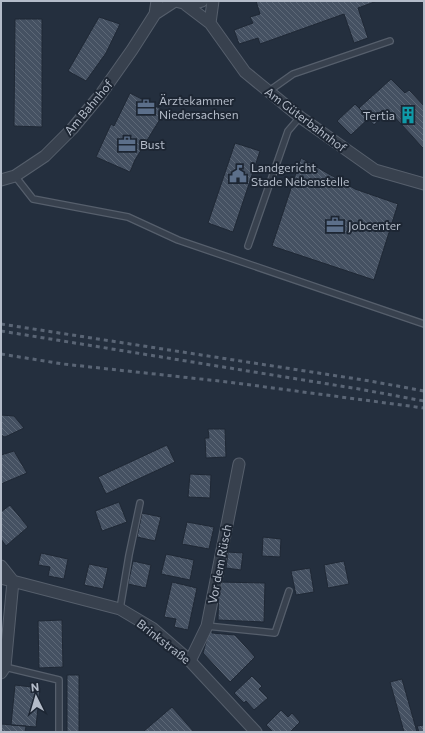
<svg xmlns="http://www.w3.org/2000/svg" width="425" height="733" font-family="Commissioner,sans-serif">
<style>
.building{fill:url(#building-back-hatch);stroke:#1f2835}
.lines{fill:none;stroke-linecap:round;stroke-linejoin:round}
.lane-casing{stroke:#565f6c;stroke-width:8}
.street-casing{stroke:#565f6c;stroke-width:13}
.lane{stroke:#38414e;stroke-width:5.5}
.street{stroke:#38414e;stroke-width:11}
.rail{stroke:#5a6575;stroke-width:3;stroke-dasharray:4 4;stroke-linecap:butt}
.labels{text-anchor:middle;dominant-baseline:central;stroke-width:4;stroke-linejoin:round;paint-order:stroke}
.poi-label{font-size:12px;fill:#b4bcc9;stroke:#1d2633;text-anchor:start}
.street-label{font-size:12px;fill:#b4bcc9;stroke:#1d2633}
</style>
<defs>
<pattern id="building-back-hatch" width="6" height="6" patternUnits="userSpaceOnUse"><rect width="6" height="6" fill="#455162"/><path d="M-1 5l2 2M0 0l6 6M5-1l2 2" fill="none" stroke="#5d6877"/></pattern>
</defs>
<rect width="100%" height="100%" fill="#242f3e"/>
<path class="building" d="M256,1h121l-19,7 10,30 -14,5 -10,-29 -84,30 -2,-6 -19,6 -5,-14 19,-7 -3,-6 10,-3z
M99,17l21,7 -14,29 -20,28 -18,-10z
M15,19h27v108l-28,-1z
M391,79l14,14 4,-3 15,16v43l-35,-38 -15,14 -15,-17z
M130,93l35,18 -30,49 -5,12 -34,-15 15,-33 3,2z
M355,104l14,14 -18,17 -14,-14z
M235,143l25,8 -27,81 -25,-9z
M301,158l54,31 43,15 -24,76 -102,-34z
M1,415l13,1 10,12 -19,9 -4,-2z
M208,429h17l1,28 -20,1 -1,-20h4z
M167,445l8,17 -69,32 -8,-17z
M14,451l13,22 -26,11v-29z
M190,474l21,1 -1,23 -22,-1z
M119,502l8,20 -25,9 -7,-20z
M10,505l18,22 -22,19 -5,-7v-27z
M142,513l19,4 -6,24 -18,-4z
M187,522l27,5 -5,22 -27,-5z
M263,537l18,2 -1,18 -18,-1z
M228,552l15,1 -2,17 -15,-2z
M41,553l27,6 -4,20 -16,-3 2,-9 -12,-2z
M166,554l28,6 -4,20 -29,-6z
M133,561l18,4 -5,23 -18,-4z
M344,561l5,23 -21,4 -4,-23z
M89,564l19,4 -5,21 -19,-4z
M310,568l4,24 -18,3 -5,-24z
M172,582l25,6 -9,42 -14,-3 2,-8 -12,-2z
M219,582l46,1 -1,39 -46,-2z
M62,620l1,47 -24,1 -1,-47z
M209,631h3v2l23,2 20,22 -25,25 -27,-29z
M67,675h12v57h-12z
M252,676l10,10 -3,3 9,9 -14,12 -8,-9 -2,2 -10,-10z
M402,679l15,53h-13l-14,-50z
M15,685l25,3 -4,39 -25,-2z
M172,707l22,25h-49l-1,-1z
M281,710l7,7 4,-4 8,9 -10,10h-17l-7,-7z
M1,724l25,2 -1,6h-24z
M424,725v7h-5l-2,-6z"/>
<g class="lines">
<g class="lane-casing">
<path id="lane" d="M269,91l24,-17 97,-33
M15,176l18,23 95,18 50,23 246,84
M248,246l40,-115 12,-14
M120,609l9,-54 11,-52
M207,626l68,7 14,-42
M5,667l54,13v52"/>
</g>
<g class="street-casing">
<path id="street" d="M176,1c9,3 17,4 26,0
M185,4l25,19 35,49 55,45 75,53 49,14
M155,14l20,-13
M210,23l3,-22
M1,180l14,-4 30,-20 27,-27 29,-35 31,-44 23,-36 2,-13
M1,566l12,15
M1,578l119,31 32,19 38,33 66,71
M190,661l17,-35 32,-162
M1,673l4,-6 8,-86"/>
</g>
<use href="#lane" class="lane"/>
<use href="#street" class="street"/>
<path class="rail" d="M1,324l369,57 54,10
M1,331l358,58 65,12
M1,354l62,10 165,18 196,26"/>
</g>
<defs>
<g id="office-bare" transform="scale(1.38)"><path d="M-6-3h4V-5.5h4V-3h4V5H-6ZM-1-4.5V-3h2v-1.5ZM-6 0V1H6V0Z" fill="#5c6f8a" stroke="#1d2633" stroke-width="2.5" paint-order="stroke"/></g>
<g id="building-bare" transform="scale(1.38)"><path d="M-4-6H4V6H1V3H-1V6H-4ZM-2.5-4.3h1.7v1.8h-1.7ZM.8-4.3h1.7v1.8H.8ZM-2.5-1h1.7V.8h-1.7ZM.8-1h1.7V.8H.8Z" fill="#0f9aa8" stroke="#1d2633" stroke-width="2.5" paint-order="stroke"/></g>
<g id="civic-bare" transform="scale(1.38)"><path d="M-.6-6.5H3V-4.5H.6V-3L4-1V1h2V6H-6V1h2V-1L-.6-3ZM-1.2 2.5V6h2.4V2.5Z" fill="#5c6f8a" stroke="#1d2633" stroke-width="2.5" paint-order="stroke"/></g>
</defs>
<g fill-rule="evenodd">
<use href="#office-bare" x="146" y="107"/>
<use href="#building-bare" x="408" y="115"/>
<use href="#office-bare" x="127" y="144"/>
<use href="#civic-bare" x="238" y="174"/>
<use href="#office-bare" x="335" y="225"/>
</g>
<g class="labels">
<g class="poi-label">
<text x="159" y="100">Ärztekammer<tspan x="159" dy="14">Niedersachsen</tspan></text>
<text x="395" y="115" text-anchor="end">Tertia</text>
<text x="140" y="144">Bust</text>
<text x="251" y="167">Landgericht<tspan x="251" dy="14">Stade Nebenstelle</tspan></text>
<text x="348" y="225">Jobcenter</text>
</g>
<g class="street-label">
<text transform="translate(88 107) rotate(-50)">Am Bahnhof</text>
<text transform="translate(306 119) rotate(37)">Am Güterbahnhof</text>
<text transform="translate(219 564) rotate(-79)">Vor dem Rüsch</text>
<text transform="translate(164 641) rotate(38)">Brinkstraße</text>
</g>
</g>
<rect width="425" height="733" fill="none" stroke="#b4bcc9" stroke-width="4"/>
<g transform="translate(36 697) rotate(355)" stroke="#1d2633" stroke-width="3" paint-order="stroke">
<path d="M0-3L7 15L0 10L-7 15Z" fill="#b4bcc9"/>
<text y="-6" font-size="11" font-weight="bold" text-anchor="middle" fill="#b4bcc9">N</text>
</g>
</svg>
